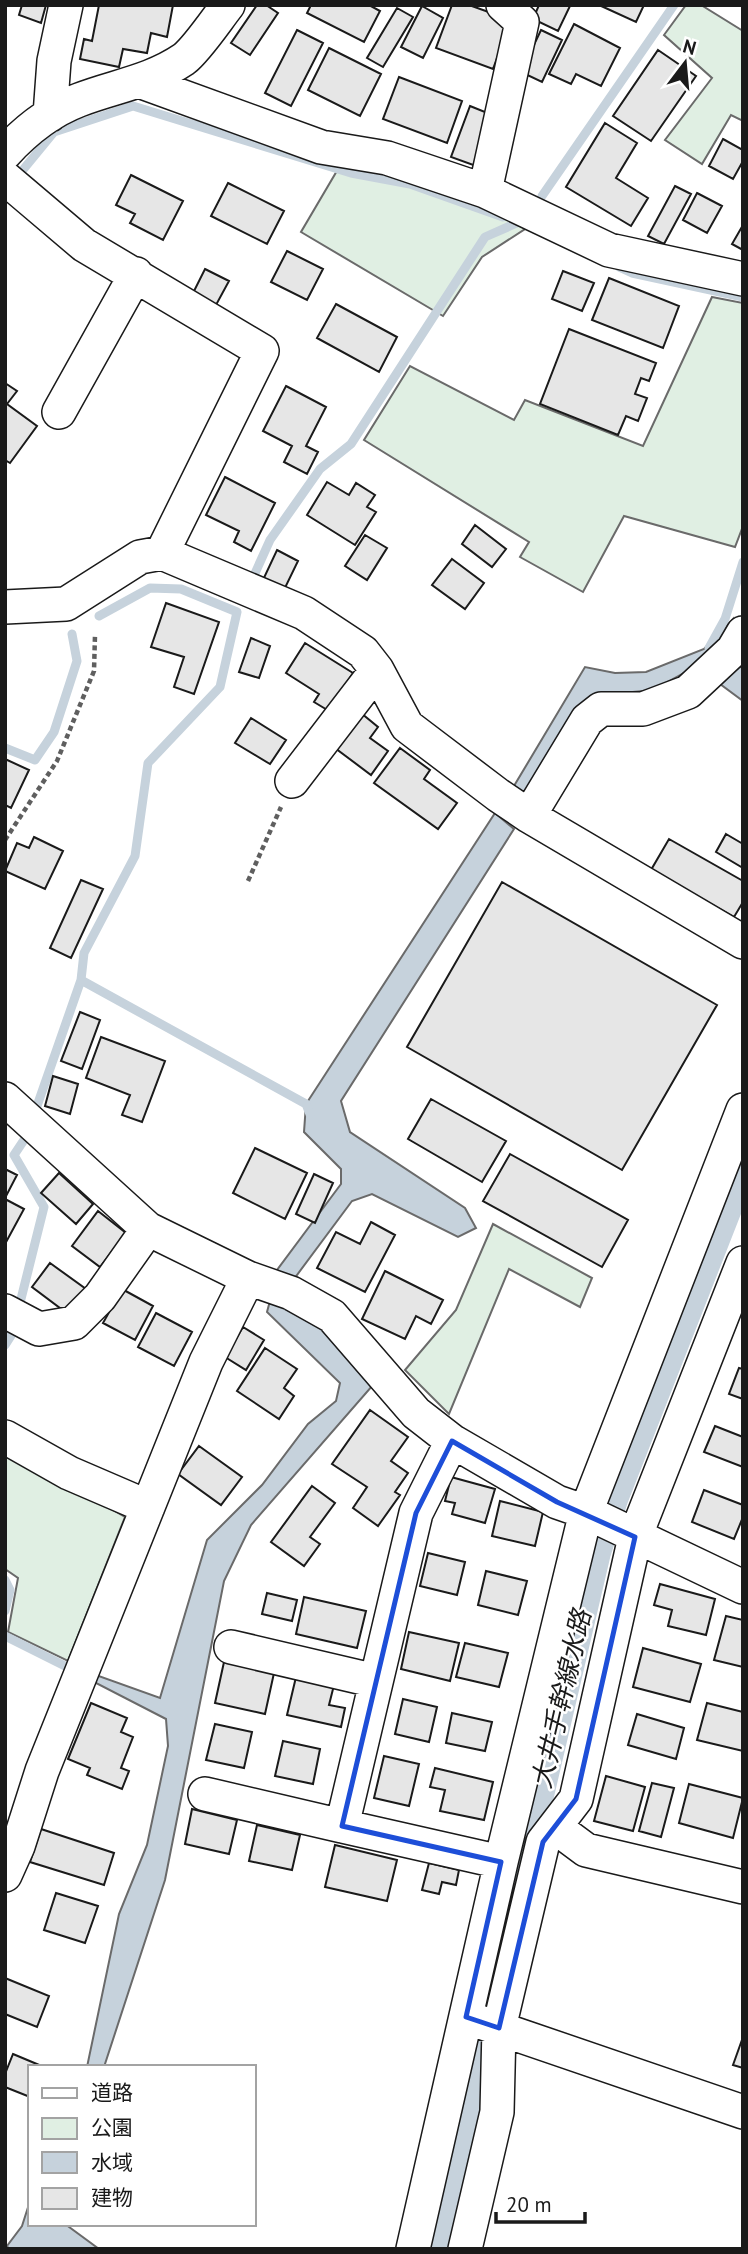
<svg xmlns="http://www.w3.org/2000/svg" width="748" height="2254" font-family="'PT Sans','Noto Sans JP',sans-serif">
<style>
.green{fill:#e0efe3;stroke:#6a6a6a;stroke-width:2}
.water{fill:#c6d2dc;stroke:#6a6a6a;stroke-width:2}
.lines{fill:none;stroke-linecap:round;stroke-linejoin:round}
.stream{stroke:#c6d2dc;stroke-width:9}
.canal{stroke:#c6d2dc;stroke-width:32}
.building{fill:#e6e6e6;stroke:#1a1a1a;stroke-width:2}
.minor-casing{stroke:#1a1a1a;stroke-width:36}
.path{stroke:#5f5f5f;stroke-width:4.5;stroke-dasharray:5 3.5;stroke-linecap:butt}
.minor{stroke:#fff;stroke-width:33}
.marked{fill:none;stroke:#1d4ed8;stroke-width:5;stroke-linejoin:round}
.labels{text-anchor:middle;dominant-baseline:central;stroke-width:5;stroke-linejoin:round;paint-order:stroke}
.water-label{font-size:26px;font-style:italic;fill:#1a1a1a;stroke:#fff}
</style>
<rect width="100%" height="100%" fill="#fff"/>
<path class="green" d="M686,5h15l42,26v90l-12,-6 -29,49 -37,-24 47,-62 -48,-43z
M341,164l160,43 24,22 -43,28 -39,59 -142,-84z
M712,297l31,6v223l-8,21 -111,-31 -41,76 -63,-35 9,-15 -165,-102 46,-74 104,54 11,-20 118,46z
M493,1224l99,54 -12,29 -71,-38 -60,145 -44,-44 51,-60z
M5,1448l120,69 -57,144 -60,-29 10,-54 -13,-9z"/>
<path class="water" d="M733,619l-1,12 -33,34 -46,25 -61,6 -65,105 -16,-10 74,-124 30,6 31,-1 58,-23z
M738,666l5,2v33l-27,-20z
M495,813l19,16 -173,272 9,31 115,76 11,20 -18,9 -86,-43 -20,7 -58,78 -20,-5 67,-90v-15l-37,-37 2,-28z
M271,1297l57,35 45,53 -122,140 -27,56 -59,299 -61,187h-17l32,-153 28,-69 21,-99 -2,-27 -72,-37 2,-7 64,23 47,-158 55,-55 46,-61 28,-23 4,-18 -73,-71z
M30,2201v23h35l34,25h-90l-2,-3 15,-20z"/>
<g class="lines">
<path class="stream" d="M22,171l32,-39 79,-26 218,67 59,11 93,33
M542,196l132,-191
M619,267l13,6 111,24
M252,580l18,-40 50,-71 31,-25 134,-207 34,-15
M709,648l16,-29 18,-57
M5,748l30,12 19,-28 23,-71 -5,-27
M81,980l225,124 4,10
M37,1106l44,-126 3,-27 51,-97 13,-93 72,-76 17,-75 -56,-23 -31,-1 -51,28
M20,1303l24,-96 -30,-52 10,-15
M5,1345l7,-11
M5,1580l5,10 -5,21
M5,1636l60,30"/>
<path class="canal" d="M519,1876l76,-324 17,-53 131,-334
M431,2249l59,-251"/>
</g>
<path class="building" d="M22,5h24l-5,18 -22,-8z
M99,5h74l-6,32 -16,-4 -4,20 -24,-4 -4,18 -39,-8 4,-20 8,2z
M257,5h9l12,8 -28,42 -19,-12z
M311,5h58l11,6 -16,31 -57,-29z
M452,5h17l42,15 -18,49 -57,-21z
M539,5l31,1 -12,25 -25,-12z
M599,5h45l-8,17z
M422,6l21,12 -20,40 -22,-11z
M397,8l16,9 -30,50 -16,-9z
M574,24l46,24 -19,38 -25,-12 -5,10 -22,-10z
M297,30l26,13 -32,63 -26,-13z
M541,30l21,10 -20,42 -21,-10z
M329,48l52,26 -21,42 -52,-26z
M658,50l38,26 -45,65 -38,-25z
M399,77l63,24 -15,42 -64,-24z
M470,106l25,10 -19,50 -25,-9z
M605,123l32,20 -21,35 32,20 -17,28 -65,-39z
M723,139l20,11v11l-10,18 -24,-13z
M131,175l52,26 -20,39 -33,-17 5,-9 -19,-9z
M228,183l56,28 -17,33 -56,-28z
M675,186l16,8 -27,50 -16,-8z
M697,193l25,13 -15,27 -24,-13z
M743,225v25l-11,-6z
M287,251l36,18 -16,31 -36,-18z
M205,269l24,12 -13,24 -23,-12z
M563,271l31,12 -12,28 -30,-12z
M609,278l70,28 -16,42 -71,-28z
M336,304l61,33 -18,35 -62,-34z
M569,329l87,34 -7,18 -8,-3 -6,16 12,4 -9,23 -12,-5 -8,19 -78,-31z
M5,383l12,8 -10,13 30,22 -27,37 -5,-3z
M286,386l40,21 -20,39 12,6 -11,22 -23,-12 8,-16 -29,-15z
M225,477l50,26 -24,48 -17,-9 5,-11 -33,-16z
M327,482l22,13 7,-12 19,12 -8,12 9,5 -21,33 -48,-30z
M475,525l31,24 -14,18 -30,-23z
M365,535l22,13 -20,32 -22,-14z
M277,550l21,11 -15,31 -21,-10z
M452,559l32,24 -19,26 -33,-24z
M166,603l53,19 -25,72 -20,-7 10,-30 -33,-10z
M251,638l19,8 -11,32 -20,-6z
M305,643l48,30 -24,38 -15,-9 5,-8 -33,-21z
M361,713l17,14 -8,11 18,13 -17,24 -36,-27z
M251,718l35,22 -16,24 -35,-21z
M400,748l30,22 -6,9 33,24 -19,26 -64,-46z
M5,759l24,11 -18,38 -6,-3z
M726,834l17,10v24l-27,-16z
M34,837l29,14 -18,38 -40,-18 12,-28 12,5z
M669,839l74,42v21l-9,15 -83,-47z
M81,880l22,9 -32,69 -21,-10z
M502,882l215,123 -95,165 -215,-123z
M80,1012l20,8 -18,49 -21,-8z
M101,1037l64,24 -23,61 -20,-7 8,-20 -44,-17z
M53,1076l25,8 -8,30 -25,-8z
M431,1099l75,42 -24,41 -74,-43z
M255,1148l52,25 -22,46 -52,-26z
M510,1154l118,66 -26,47 -119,-66z
M5,1169l12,6 -12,23z
M59,1173l34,31 -17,20 -35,-31z
M314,1174l19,9 -18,40 -19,-9z
M5,1199l19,10 -19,35z
M98,1211l28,22 -26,34 -28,-21z
M371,1222l24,13 -30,57 -48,-24 19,-36 24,12z
M50,1263l36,26 -18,25 -36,-27z
M385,1271l58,29 -12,24 -15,-8 -11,23 -43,-20z
M122,1289l31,17 -18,34 -32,-17z
M156,1313l36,19 -18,34 -36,-19z
M243,1327l21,13 -18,30 -21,-13z
M265,1348l32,21 -13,19 10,8 -15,23 -42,-28z
M739,1368l4,1v30l-14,-5z
M370,1410l38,27 -17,24 17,12 -13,19 5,3 -22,31 -25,-18 14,-21 -35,-23z
M715,1426l28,11v30l-39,-15z
M199,1446l43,31 -21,28 -43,-31z
M451,1477l44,12 -10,34 -33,-9 3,-11 -10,-2z
M312,1486l23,17 -25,34 10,7 -16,22 -33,-24z
M704,1490l39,15v12l-9,22 -42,-17z
M500,1501l43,11 -8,34 -43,-10z
M428,1553l37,9 -8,33 -37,-9z
M486,1571l41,10 -9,34 -40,-10z
M660,1584l55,15 -9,36 -38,-9 4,-16 -18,-5z
M267,1593l30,7 -5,21 -30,-7z
M304,1597l62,14 -9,37 -61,-14z
M726,1616l17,4v47l-29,-7z
M409,1632l50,11 -9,38 -49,-12z
M465,1643l43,10 -9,34 -43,-10z
M643,1648l58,16 -11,38 -57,-15z
M224,1662l50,11 -9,41 -50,-11z
M296,1677l38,8 -5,20 16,3 -4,19 -54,-12z
M403,1699l34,8 -8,35 -34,-8z
M91,1703l36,15 -6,14 12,5 -12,31 8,3 -7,18 -35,-14 3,-7 -22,-9z
M707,1703l36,9v39l-46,-11z
M452,1713l40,9 -7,29 -39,-8z
M637,1714l47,14 -8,31 -48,-14z
M215,1724l37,8 -8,36 -38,-8z
M283,1741l37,8 -7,35 -38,-8z
M384,1756l35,8 -10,42 -35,-8z
M435,1768l58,14 -9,38 -44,-9 5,-21 -15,-3z
M606,1776l39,11 -12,44 -39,-10z
M652,1783l22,5 -13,49 -22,-6z
M689,1784l54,14 -10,40 -54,-15z
M192,1809l45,11 -8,34 -44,-10z
M257,1825l43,10 -8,35 -43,-9z
M41,1829l73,24 -10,32 -74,-23z
M335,1845l62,15 -10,41 -62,-14z
M429,1863l30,7 -3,15 -14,-3 -3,12 -17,-4z
M56,1893l42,13 -13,37 -41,-13z
M5,1978l44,18 -12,31 -32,-13z
M743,2037v31l-10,-3z
M13,2054l31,13h-14v30l-25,-10v-13z"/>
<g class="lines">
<g class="minor-casing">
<path id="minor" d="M142,82l179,65 66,11 98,33 124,59 134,29
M50,115l4,-54 12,-56
M5,153c21,-23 45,-42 74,-53 36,-14 71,-18 105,-41 13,-10 33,-40 44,-54
M5,178l79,67 178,106 -100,202
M485,191l37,-169 -19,-17
M59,412l77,-138
M5,607l61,-3 74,-47 22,-4 142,60 59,39 14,18 30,56 91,69 31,21 214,126
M292,781l85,-111
M529,816l58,-96 14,-11h42l45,-17 45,-42 10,-17
M5,1099l143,130 100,49 43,15 41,23 84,97 36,28 105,61 29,10 157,75
M5,1311l34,18 35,-6 26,-26 48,-68
M5,1437l64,36 79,34
M452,1441l-36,72 -74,313 159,36
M231,1647l145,34
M205,1794l137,32
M555,1827l31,23 157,37
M5,1875l13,-29 24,-75 164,-409 42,-84
M480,2022l263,90
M413,2249l88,-387 85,-350 157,-402
M465,2249l32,-137 2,-84 44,-186 33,-43 59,-262 108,-274"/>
</g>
<path class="path" d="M5,840l52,-79 37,-90 1,-36
M248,881l33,-74"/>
<use href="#minor" class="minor"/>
</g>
<path class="marked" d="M452,1441l105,61 78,35 -59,262 -33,43 -44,186 -33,-11 35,-155 -159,-36 74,-313z"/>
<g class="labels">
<g class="water-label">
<text transform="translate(561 1699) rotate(-77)">大井手幹線水路</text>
</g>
</g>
<rect width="748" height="2254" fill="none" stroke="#1a1a1a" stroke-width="14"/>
<rect x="28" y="2065" width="228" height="161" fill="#ffffff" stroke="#a3a3a3" stroke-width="2"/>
<rect x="42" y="2088" width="35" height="10" fill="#ffffff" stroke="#a3a3a3" stroke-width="2"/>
<text x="91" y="2100" font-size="21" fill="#1a1a1a">道路</text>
<rect x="42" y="2118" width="35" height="21" fill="#e0efe3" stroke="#a3a3a3" stroke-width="2"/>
<text x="91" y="2135" font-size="21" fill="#1a1a1a">公園</text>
<rect x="42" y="2152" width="35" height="21" fill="#c6d2dc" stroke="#a3a3a3" stroke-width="2"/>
<text x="91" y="2170" font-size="21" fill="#1a1a1a">水域</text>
<rect x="42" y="2188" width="35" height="21" fill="#e6e6e6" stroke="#a3a3a3" stroke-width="2"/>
<text x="91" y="2205" font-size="21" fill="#1a1a1a">建物</text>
<g transform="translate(685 63) rotate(16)" stroke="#ffffff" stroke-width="5" paint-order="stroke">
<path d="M0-5L12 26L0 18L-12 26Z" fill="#1a1a1a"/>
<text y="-10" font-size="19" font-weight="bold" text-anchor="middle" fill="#1a1a1a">N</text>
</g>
<path d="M496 2212v10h89v-10" fill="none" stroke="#1a1a1a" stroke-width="3.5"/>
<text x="506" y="2212" font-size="21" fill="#1a1a1a" stroke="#ffffff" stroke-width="5" paint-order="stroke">20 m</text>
</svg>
